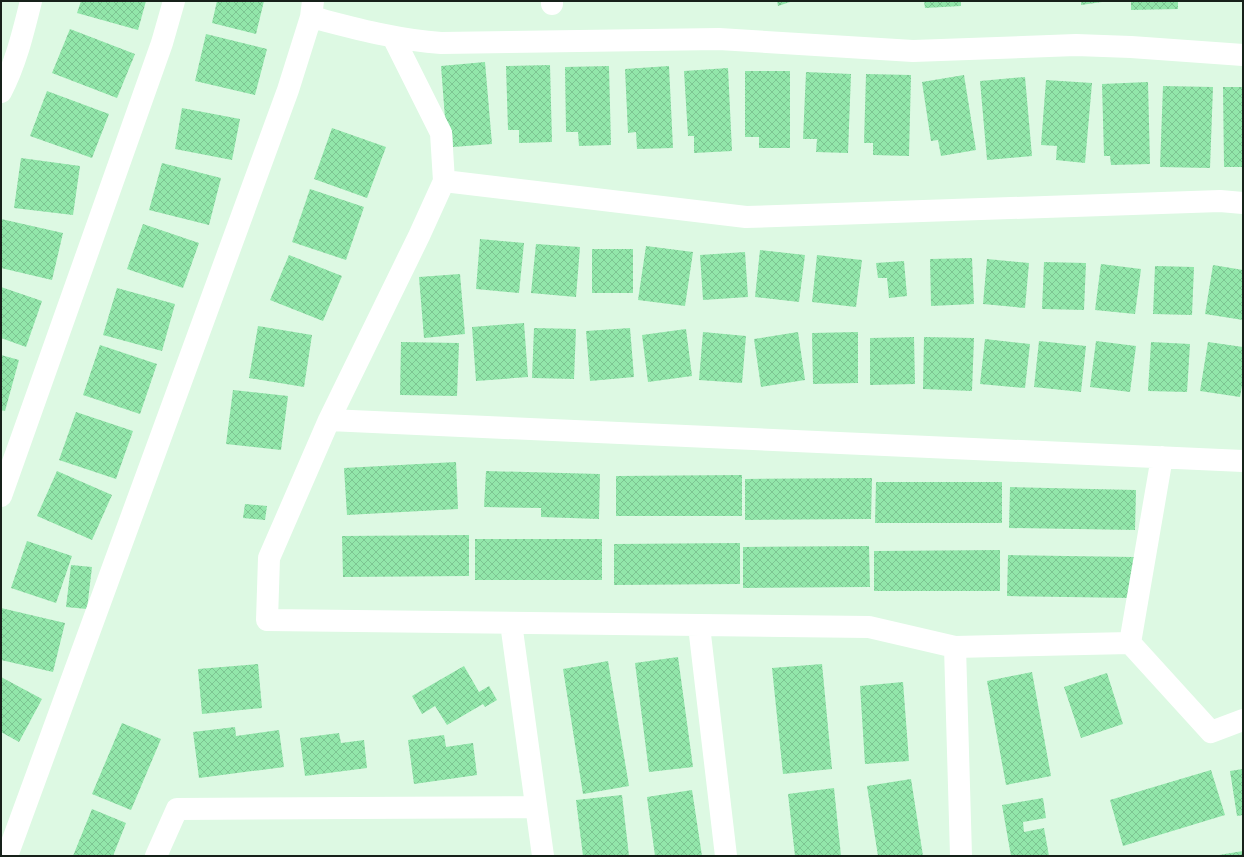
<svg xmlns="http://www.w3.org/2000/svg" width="1244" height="857" font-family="'Alegreya Sans',sans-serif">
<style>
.building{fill:url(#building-cross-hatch)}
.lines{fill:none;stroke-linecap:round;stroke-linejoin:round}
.minor{stroke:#fff;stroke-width:22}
</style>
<defs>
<pattern id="building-cross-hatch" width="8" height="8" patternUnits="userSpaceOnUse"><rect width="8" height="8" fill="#92e6aa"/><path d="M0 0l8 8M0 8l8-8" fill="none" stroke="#7dc592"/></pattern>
</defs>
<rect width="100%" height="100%" fill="#ddf9e3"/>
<path class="building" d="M81,1h65l-8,29 -61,-17z
M217,1h47l-8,33 -44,-11z
M777,1h16l-15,5z
M924,1h37v5l-36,2z
M1081,1h21v1l-21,3z
M1131,1h47v8l-47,1z
M70,29l65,25 -18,44 -65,-25z
M206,34l61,15 -12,46 -60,-14z
M485,62l7,82 -39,3 -1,-17 -6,1 -5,-65z
M550,65l2,77 -33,1v-13h-11l-2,-64z
M609,66l2,79 -32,1 -1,-14h-12l-1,-65z
M669,66l4,82 -36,1 -1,-17 -8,1 -3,-64z
M728,68l4,83 -38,2v-17h-6l-4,-65z
M745,71h45v77h-31v-11h-14z
M806,72l45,2 -3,79 -32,-1 1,-13h-14z
M866,74l45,1 -2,81 -36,-1v-12h-9z
M964,75l12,75 -35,6 -3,-16 -7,1 -9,-59z
M1025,77l7,79 -45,4 -7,-79z
M1046,80l46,3 -7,80 -29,-3 1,-14 -16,-1z
M1148,82l2,82 -39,1 -1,-9h-6l-2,-72z
M1163,86l50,1 -3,81 -50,-1z
M1223,87h20v80h-19z
M47,91l62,23 -17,44 -62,-22z
M182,108l58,11 -8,41 -57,-11z
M332,128l54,19 -19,51 -53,-19z
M21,158l59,8 -7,49 -59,-7z
M162,163l59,15 -12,47 -60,-15z
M310,189l54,18 -18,53 -54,-18z
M1,219l62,14 -11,47 -51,-12z
M143,224l56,19 -16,45 -56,-19z
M480,239l44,4 -5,50 -43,-4z
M536,244l44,3 -4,50 -45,-4z
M646,246l47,6 -8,54 -47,-6z
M592,249h41v44h-41z
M760,250l45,5 -6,47 -44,-5z
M745,252l3,45 -45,3 -3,-45z
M289,255l53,21 -19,45 -53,-21z
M817,255l45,5 -6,47 -44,-5z
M972,258l2,46 -43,2 -1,-47z
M987,259l42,4 -4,45 -42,-4z
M904,261l3,35 -18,2 -2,-20h-9l-2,-15z
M1044,262l42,1 -2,47 -42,-1z
M1101,264l40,5 -6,45 -40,-4z
M1213,265l30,5v50l-38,-6z
M1155,266l39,1 -2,48 -39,-1z
M460,274l5,60 -41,4 -5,-61z
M1,287l41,14 -16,46 -25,-9z
M117,288l58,16 -13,47 -59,-16z
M524,323l4,54 -52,4 -4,-54z
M258,326l54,9 -8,52 -55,-9z
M534,328l42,1 -2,50 -42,-1z
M630,328l4,49 -44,4 -4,-50z
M686,329l6,47 -44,6 -6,-47z
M703,332l43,4 -4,47 -43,-3z
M798,332l7,48 -44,7 -7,-48z
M858,332v51l-45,1 -1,-51z
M914,337l1,47 -45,1v-47z
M924,337l50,1 -2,53 -49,-2z
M985,339l45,5 -5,44 -45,-4z
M1039,341l47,5 -5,46 -47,-5z
M1096,341l40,5 -6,46 -40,-5z
M401,342l58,1 -2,53 -57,-1z
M1151,342l39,2 -3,48 -39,-1z
M1208,342l35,5v33l-3,17 -40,-6z
M100,345l57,19 -17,50 -57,-19z
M1,355l18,5 -14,51 -4,-1z
M233,390l55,6 -7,54 -55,-6z
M76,412l57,19 -17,48 -57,-19z
M456,462l2,47 -111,6 -3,-47z
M57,471l55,24 -20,45 -55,-24z
M486,471l114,3 -1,45 -58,-2v-9l-57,-1z
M742,475v41h-126v-40z
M872,478l-1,41 -126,1v-41z
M876,482h126v41h-127z
M1010,487l126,3 -1,40 -126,-2z
M245,504l22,2 -2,14 -22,-2z
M469,535v41l-126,1 -1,-41z
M475,539h127v41h-127z
M27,541l45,15 -16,47 -45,-15z
M740,543v41l-126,1v-41z
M869,546l1,41 -127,1v-41z
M1000,550v41h-126v-40z
M1008,555l126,2 -1,41 -126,-2z
M71,565l21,2 -5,42 -21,-2z
M1,608l64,15 -12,49 -52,-12z
M678,657l15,110 -44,5 -14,-109z
M608,661l21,125 -46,8 -20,-125z
M258,664l4,44 -60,6 -4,-45z
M822,664l10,105 -49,5 -11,-106z
M464,666l15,26 10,-6 8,14 -12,7 -2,-3 -36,21 -12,-19 -13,8 -10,-18z
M1032,672l19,104 -45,9 -19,-104z
M1107,673l16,51 -42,14 -17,-51z
M1,677l41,22 -23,43 -18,-10z
M903,682l6,79 -44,3 -5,-78z
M122,723l39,16 -30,71 -39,-16z
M235,727l1,9 43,-6 5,37 -85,11 -6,-46z
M339,733l2,10 23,-3 3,28 -62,8 -5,-38z
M444,735l2,12 27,-4 4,32 -63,9 -6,-44z
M1243,769v46l-6,1 -7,-45z
M1211,770l14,45 -102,31 -13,-46z
M911,779l12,77h-45l-11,-70z
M834,788l7,68h-46l-7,-62z
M692,790l10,66h-47l-8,-59z
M622,795l7,61h-46l-7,-56z
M1043,798l3,20 -23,4 1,10 20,-4 5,28h-38l-9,-51z
M92,809l34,14 -13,33h-40z
M1243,851v5h-24v-1z"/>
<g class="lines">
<path class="minor" d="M552,1v3
M311,17c43,11 85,23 130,26l278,-4 194,12 163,-6 55,2 112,8
M393,37l48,96 3,48 -25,55 -90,184 -60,138 -2,62 602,7 86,20 175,-4 81,89 32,-12
M1,92c15,-29 22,-59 30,-91
M444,181l302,36 474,-16 23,2
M329,420l914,41
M1,496l161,-453 12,-42
M511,623l32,233
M699,626l27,230
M1130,643l32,-186
M955,647l6,209
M7,856l281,-766 23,-73 2,-16
M156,856l21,-47 359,-2"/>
</g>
<rect width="1244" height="857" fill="none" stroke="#17211a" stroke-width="4"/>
</svg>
